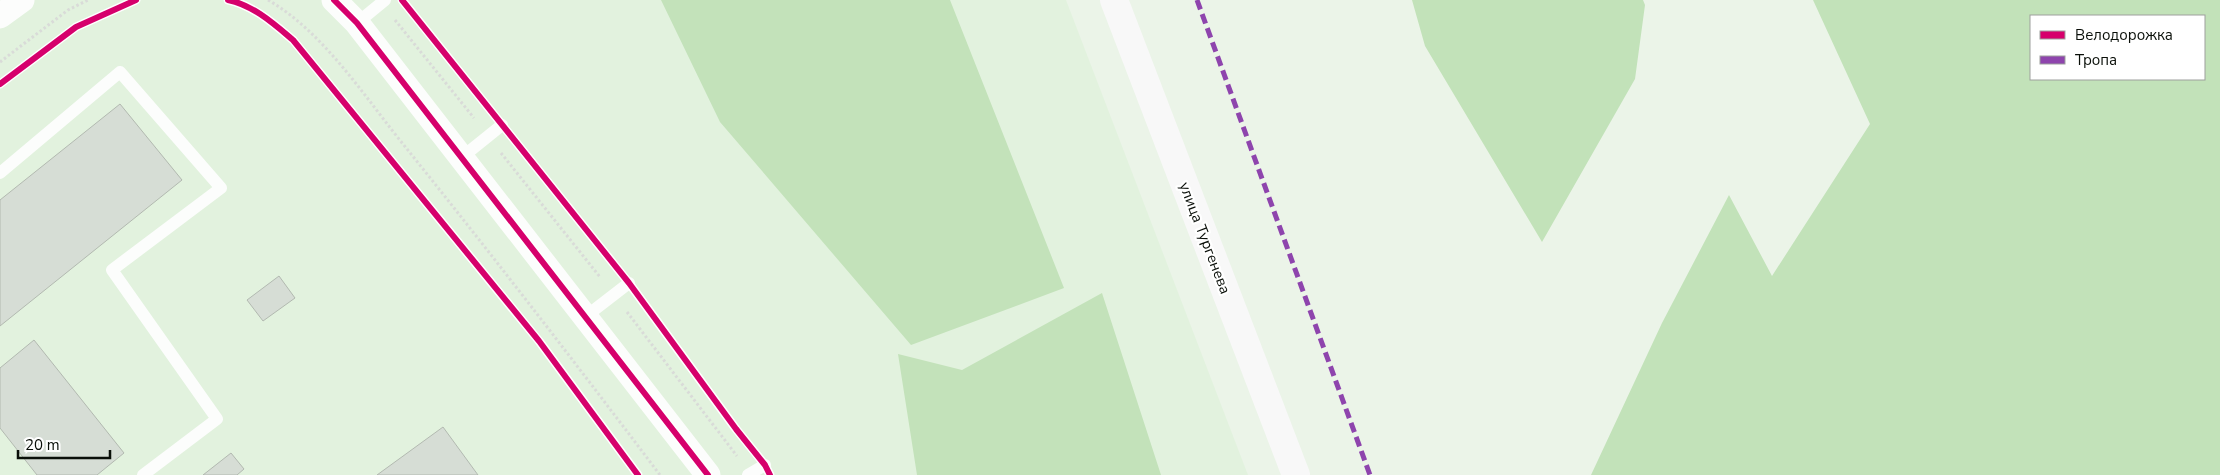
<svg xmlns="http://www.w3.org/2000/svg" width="2220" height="475" font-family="'Nunito Sans',sans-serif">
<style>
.built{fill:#e2f2de}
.green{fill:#c3e2ba}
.forest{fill:#c2e2b9;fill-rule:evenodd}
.building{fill:#d6ddd5;stroke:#b2b9b0}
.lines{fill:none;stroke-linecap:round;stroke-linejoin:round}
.path{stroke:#d9dbd8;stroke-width:3;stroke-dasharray:2.5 2.5;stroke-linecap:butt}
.lane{stroke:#fcfdfc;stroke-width:12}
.street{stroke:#fcfdfc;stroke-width:25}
.secondary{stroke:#f8f8f8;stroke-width:28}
.quiet{stroke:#8e44ad;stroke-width:5;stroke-dasharray:10 5;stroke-linecap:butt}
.cycleway-casing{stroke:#fff;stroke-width:9}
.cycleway{stroke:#d6006c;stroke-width:6}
.labels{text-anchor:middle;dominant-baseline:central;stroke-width:4.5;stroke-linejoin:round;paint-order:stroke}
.street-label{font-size:15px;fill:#0a0f09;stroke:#fff}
</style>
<rect width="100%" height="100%" fill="#ebf4e8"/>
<path class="built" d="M0,0h1066l182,475h-1248z"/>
<path class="green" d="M661,0h289l114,288 -153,57 -191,-223z
M1102,293l59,182h-244l-19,-121 64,16z"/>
<path class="forest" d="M1412,0h231l2,5 -10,74 -93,163 -117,-196z
M1813,0h407v475h-629l71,-152 67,-128 43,81 98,-152zM2204,16v63h-173v-63z"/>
<path class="building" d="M120,104l62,76 -182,146v-126z
M279,276l16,22 -32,23 -16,-21z
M34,340l90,113 -27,22h-60l-37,-47v-60z
M443,427l35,48h-101z
M231,453l13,16 -7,6h-34z"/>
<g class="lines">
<path class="path" d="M268,0c56,32 98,99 139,149 86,107 170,216 253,326
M395,20l79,98
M0,62l68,-52 20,-10
M501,153l99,124
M627,312l110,144"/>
<path class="lane" d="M357,23l28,-23
M461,158l41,-33
M0,173l120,-101 101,116 -109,82 105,149 -74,56
M585,317l44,-34
M748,475l17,-10"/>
<path class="street" d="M334,0l23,23 351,452
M0,16l22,-16"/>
<path class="secondary" d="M1114,0l182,475"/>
<path class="quiet" d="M1197,0l173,475"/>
<g class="cycleway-casing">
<path id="cycleway" d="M228,0c25,5 46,24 65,40l246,301 99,134
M334,0l23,23 351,452
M402,0l227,283 107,146 29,36 5,10
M0,84l76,-57 60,-27"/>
</g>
<use href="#cycleway" class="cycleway"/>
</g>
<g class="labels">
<g class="street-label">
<text transform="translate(1205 238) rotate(69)">улица Тургенева</text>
</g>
</g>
<rect x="2030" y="15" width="175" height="65" fill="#ffffff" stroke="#9d9f9d"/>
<rect x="2040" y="31" width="25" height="8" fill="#d6006c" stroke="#9d9f9d"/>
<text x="2075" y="40" font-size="15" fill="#0a0f09">Велодорожка</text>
<rect x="2040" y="56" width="25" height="8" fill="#8e44ad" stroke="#9d9f9d"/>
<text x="2075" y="65" font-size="15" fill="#0a0f09">Тропа</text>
<path d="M18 450v8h92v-8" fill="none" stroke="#0a0f09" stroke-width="2.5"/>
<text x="25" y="450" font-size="15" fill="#0a0f09" stroke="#ffffff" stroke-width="4" paint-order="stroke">20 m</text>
</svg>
